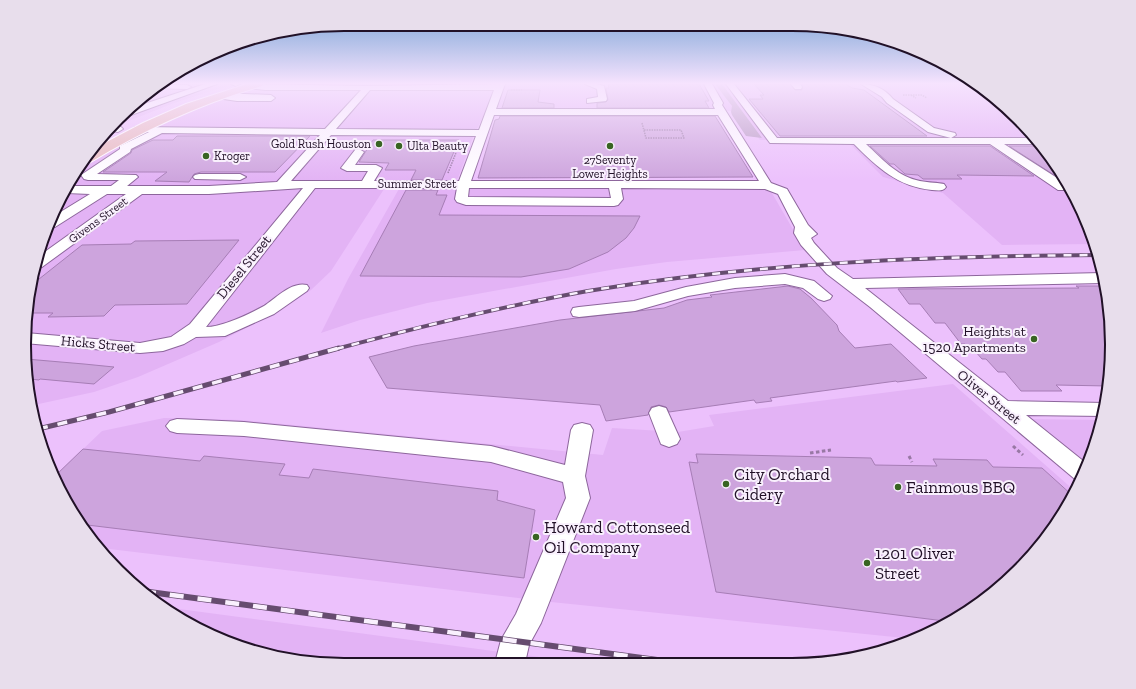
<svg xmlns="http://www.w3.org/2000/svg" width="1136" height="689" font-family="'Zilla Slab',serif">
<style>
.built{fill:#e3b3f5}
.green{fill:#b799c2}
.building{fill:#cda4dd;stroke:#a67db5}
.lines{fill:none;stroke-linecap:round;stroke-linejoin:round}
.minor-casing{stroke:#8d669c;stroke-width:2}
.major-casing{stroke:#fff;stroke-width:2}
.path-far1{stroke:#9878a4;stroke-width:1.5;stroke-dasharray:1.5 1;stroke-linecap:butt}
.path{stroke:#9878a4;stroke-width:3;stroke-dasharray:3.5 2.5;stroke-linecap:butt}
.minor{fill:#fff;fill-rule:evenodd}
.major{fill:#e8bbbc;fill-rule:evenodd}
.rail-far2-casing{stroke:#664c6f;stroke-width:4}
.rail-far1-casing{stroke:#664c6f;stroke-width:5}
.rail-casing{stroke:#664c6f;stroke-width:6}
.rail-far2{stroke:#f9f0fd;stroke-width:2.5;stroke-dasharray:8;stroke-linecap:butt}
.rail-far1{stroke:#f9f0fd;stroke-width:3.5;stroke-dasharray:10;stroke-linecap:butt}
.rail{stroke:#f9f0fd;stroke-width:4.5;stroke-dasharray:14;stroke-linecap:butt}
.poi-dot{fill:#386422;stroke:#f9f0fd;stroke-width:1.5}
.labels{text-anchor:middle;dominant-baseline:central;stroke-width:4;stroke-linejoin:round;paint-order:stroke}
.far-poi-label{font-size:12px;fill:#211127;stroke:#f9f0fd;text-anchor:start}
.far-street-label{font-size:12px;fill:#211127;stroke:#f9f0fd}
.street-label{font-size:14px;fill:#211127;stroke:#f9f0fd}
.poi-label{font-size:14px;fill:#211127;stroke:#f9f0fd;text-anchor:end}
.near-poi-label{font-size:17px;fill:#211127;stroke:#f9f0fd;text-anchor:start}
.rim{fill:none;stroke:#211127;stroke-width:2}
</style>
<rect width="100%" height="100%" fill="#ecc1fc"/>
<path class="built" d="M161,84h72l-59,19 -58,23 34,-36z
M262,84h714l10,6 46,43 5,7h-277l-21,-29h-253l-12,24 -16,43 -6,3 -150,-1 -97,6 -136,-1 8,-17 53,-31 55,-26z
M849,143h191l29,41 27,60 -94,1 -59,-52 -60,-16z
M386,186l-55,85 -20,19 -36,23 -56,29 -81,35 -44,15 -60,13 -10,-61 17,-102 23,-47h130l95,-7z
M400,187l369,1 36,62 -138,12 -51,7 -189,34 -67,17 -39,13 27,-54z
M953,384l123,108 -30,47 -43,47 -51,36 -38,17 -363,-37 -450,-54 -23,-25 -23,-47 47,-45 62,-13 77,2 362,35 9,-27 66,4 36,-6 -5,-11z
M1027,419l75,1 -15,46z
M164,607l420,56 -281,-1 -81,-21z"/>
<path class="green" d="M715,84h7l40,54 -16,-2 -14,-21 -1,-3 1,-6z"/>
<path class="building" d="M608,84h91l10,17h-4l4,7h-112v-5l9,-1 2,-2 -2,-12h3z
M754,84h36l5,6h7v-6h44l6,4 12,2 63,46h-147l-31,-37h14l-3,-4h4z
M508,90h32l-2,12 16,2v4h-52z
M500,116h215l38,61 -275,1 17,-58 4,-1z
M177,136h133l-35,36h-74l-7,2 -5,8 -34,-1 12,-9h-64l28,-19 1,-3 21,-10h20z
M373,140h86l-17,40h-31l5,-10h-31l4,-7 -30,-1z
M870,146h120l44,30 -77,-1 5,4h-39l-5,-4 -13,-1 -11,-10h-4z
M1009,146h32l26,36h-2z
M406,190h32l-2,5h11l-8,20 201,1 -6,12 -8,10 -18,14 -39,17 -48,8 -161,-1z
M239,240l-52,64 -72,1 -11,11 -56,1 5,-4h-24l5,-30 48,-38 49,-1 4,-3z
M788,286l12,3 11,9 26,27 2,6 16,17 36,-4 36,34 -30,4 -1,-1 -126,17 2,3 -16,2 -2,-3 -85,12 -3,-5 -7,-2 -8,2 -3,8 -42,6 -6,-16 -213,-17 -18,-31 45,-11 146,-26 104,-12 23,-8 25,-3 -2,-2z
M1076,286h29l4,16 2,63 -3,21 -52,-1 6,6h-41l-16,-19h-7l-12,-13h-4l-8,-9 -4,-1 -5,-5h-4l-16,-21h-10l-15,-19h-11l-11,-15 181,-1z
M26,359l58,5 30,3 -20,17 -54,-5 -1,1 -9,-1z
M83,449l117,12 4,-5 81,8 -6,11 30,3 4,-9 185,22 -1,9 38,10 -11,68 -445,-54 -24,-48z
M696,454l175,4 4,7 62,1 -4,-7 54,1 6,7 49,1 31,28 -27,43 -43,47 -51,36 -236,-30 -27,-130 9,1z"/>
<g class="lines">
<g class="minor-casing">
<path id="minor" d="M205,84h12l-86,31h-5l6,-7z
M231,84h9l-4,2z
M248,84l116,2 141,-2 -9,25h219l-2,-4 1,-2 -10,-19h8l11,19 -1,2 49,78 16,6 21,36 9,9 -6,4 3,5 23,25 16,11 249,-6 3,9 -2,1 -238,5 143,113 97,2 -2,13 -77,-1 61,49 -6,18 -5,-2 -206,-173 -43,-33 -26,-29 -7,-12 1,-6 -17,-33 -13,-5 -144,-1 2,11 -5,6 -4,1 -148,-1 -9,-3 -2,-3 2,-11h-142l-109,139c16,0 43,-13 58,-21 12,-8 28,-25 43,-21l2,3 -2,3 -33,23 -49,22 -29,1 -12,7 -21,7 -23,2 -116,-10 2,-10 114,10 31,-6 19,-13 113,-136 -94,6h-67l-100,73 -5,1 2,-12 87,-62h-19l-52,33 -7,1 6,-12 36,-22 -25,-1 3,-7h43l8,-6h-31l-4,-1 -3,-4 39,-26v-3l29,-14 -14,-1 -2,-2 2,-2 190,2 36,-39h-96l-18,-2 -1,-2zM370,90h124l-15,40 -143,-1zM494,115h224l41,66h-288zM162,133l158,2 -43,47 -68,4h-82l11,-9 -2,-2 -39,-1 33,-22 1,-3zM331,135l145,1 -17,45h-85l8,-13 -6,-3h-21l9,-13 -5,-3 -4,1 -14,18 6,3h21l-6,10h-71zM469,188h140l2,10 -143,-1z
M585,84h12l7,2 3,13 -1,2 -19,2v-4l11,-2 -1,-8z
M726,84h8l43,54h174l-23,-6 -41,-29 -5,-6 -21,-13c13,0 24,5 32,15l41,29 21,5 1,2 -5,3h85l4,6h-36l61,39h3l4,7h-14l-68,-46h-124c15,14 30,31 50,36 10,3 19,2 28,4l2,3c-3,5 -9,3 -14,3 -34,-3 -55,-23 -78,-46l-84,-1z
M791,84h9l2,3 -1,2h-6z
M160,85h27l4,2 -4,2 -34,-1z
M220,93l51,2 4,3 -4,3h-34l-20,-3 -1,-2z
M116,126l5,1 2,2 -5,3 -7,-1z
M199,174h41l6,3 -6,3 -45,-1 -2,-2 2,-2z
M785,274l29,7 18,15 -2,3 -6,2 -6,-2 -15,-11 -18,-4 -50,4 -47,8 -53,15 -56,6 -6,-1 -2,-4 2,-4 6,-1 55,-6 52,-14 49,-9z
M659,406l7,2 14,31 -3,5 -8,3 -8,-3 -12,-31 3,-5z
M177,419l67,3 247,24 74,19 6,-35 3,-5 8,-2 8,2 3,5 -8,46 5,22 -49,125 -12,22 -4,18h-30l6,-23 15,-26 50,-116 -3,-16 -72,-20 -247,-26 -67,-3 -7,-2 -4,-5 4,-5z"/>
</g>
<g class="major-casing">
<path id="major" d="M247,84h16l-1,2c-62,18 -118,44 -173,77h-8l14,-15 48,-25 43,-19z"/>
</g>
<path class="path-far1" d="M511,90h11
M903,95h19l5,3
M911,95l5,3
M642,123l4,15h38l-3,-8h-37
M448,173l11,-28"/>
<path class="path" d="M1013,446l10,9
M810,453l21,-3
M909,456l3,6"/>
<use href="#minor" class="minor"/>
<use href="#major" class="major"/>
<g class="rail-far2-casing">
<path id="rail-far2" d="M336,349c83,-22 167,-43 252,-58 169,-28 339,-35 510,-36"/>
</g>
<g class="rail-far1-casing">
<path id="rail-far1" d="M38,429l71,-17 230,-64"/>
</g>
<g class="rail-casing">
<path id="rail" d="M142,591l545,73"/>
</g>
<use href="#rail-far2" class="rail-far2"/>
<use href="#rail-far1" class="rail-far1"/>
<use href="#rail" class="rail"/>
</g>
<linearGradient id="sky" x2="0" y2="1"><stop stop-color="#6e9ed2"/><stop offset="0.46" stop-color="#f6e3fe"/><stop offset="1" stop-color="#f6e3fe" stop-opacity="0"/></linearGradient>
<rect width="1136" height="181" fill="url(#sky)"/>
<g class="poi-dot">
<circle cx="379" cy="144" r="4"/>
<circle cx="399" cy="146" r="4"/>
<circle cx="610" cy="146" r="4"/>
<circle cx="206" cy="156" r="4"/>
<circle cx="1034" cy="339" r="4"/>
<circle cx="726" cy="484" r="4"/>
<circle cx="898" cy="487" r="4"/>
<circle cx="536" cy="537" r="4"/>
<circle cx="867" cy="563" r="4"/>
</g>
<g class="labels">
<g class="far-poi-label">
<text x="371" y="144" text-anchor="end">Gold Rush Houston</text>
<text x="407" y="146">Ulta Beauty</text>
<text x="214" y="156">Kroger</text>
<text x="610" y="160" text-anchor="middle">27Seventy<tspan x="610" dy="14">Lower Heights</tspan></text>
</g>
<g class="far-street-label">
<text x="417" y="184">Summer Street</text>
<text transform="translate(98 220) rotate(-36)">Givens Street</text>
</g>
<g class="street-label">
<text transform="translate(244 267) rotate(-51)">Diesel Street</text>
<text transform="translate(98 344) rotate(5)">Hicks Street</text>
<text transform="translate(989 397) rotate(39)">Oliver Street</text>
</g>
<g class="poi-label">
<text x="1026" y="331">Heights at<tspan x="1026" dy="16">1520 Apartments</tspan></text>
</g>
<g class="near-poi-label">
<text x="734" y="474">City Orchard<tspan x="734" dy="20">Cidery</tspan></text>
<text x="906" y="487">Fainmous BBQ</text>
<text x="544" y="527">Howard Cottonseed<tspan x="544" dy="20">Oil Company</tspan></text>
<text x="875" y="553">1201 Oliver<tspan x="875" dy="20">Street</tspan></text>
</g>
</g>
<path d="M0 0H1136V689H0ZM344 31H792A313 313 0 0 1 1105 344V345A313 313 0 0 1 792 658H344A313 313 0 0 1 31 345V344A313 313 0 0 1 344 31Z" fill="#e8deec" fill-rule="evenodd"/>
<path class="rim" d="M344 31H792A313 313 0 0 1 1105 344V345A313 313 0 0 1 792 658H344A313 313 0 0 1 31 345V344A313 313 0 0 1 344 31Z"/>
</svg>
